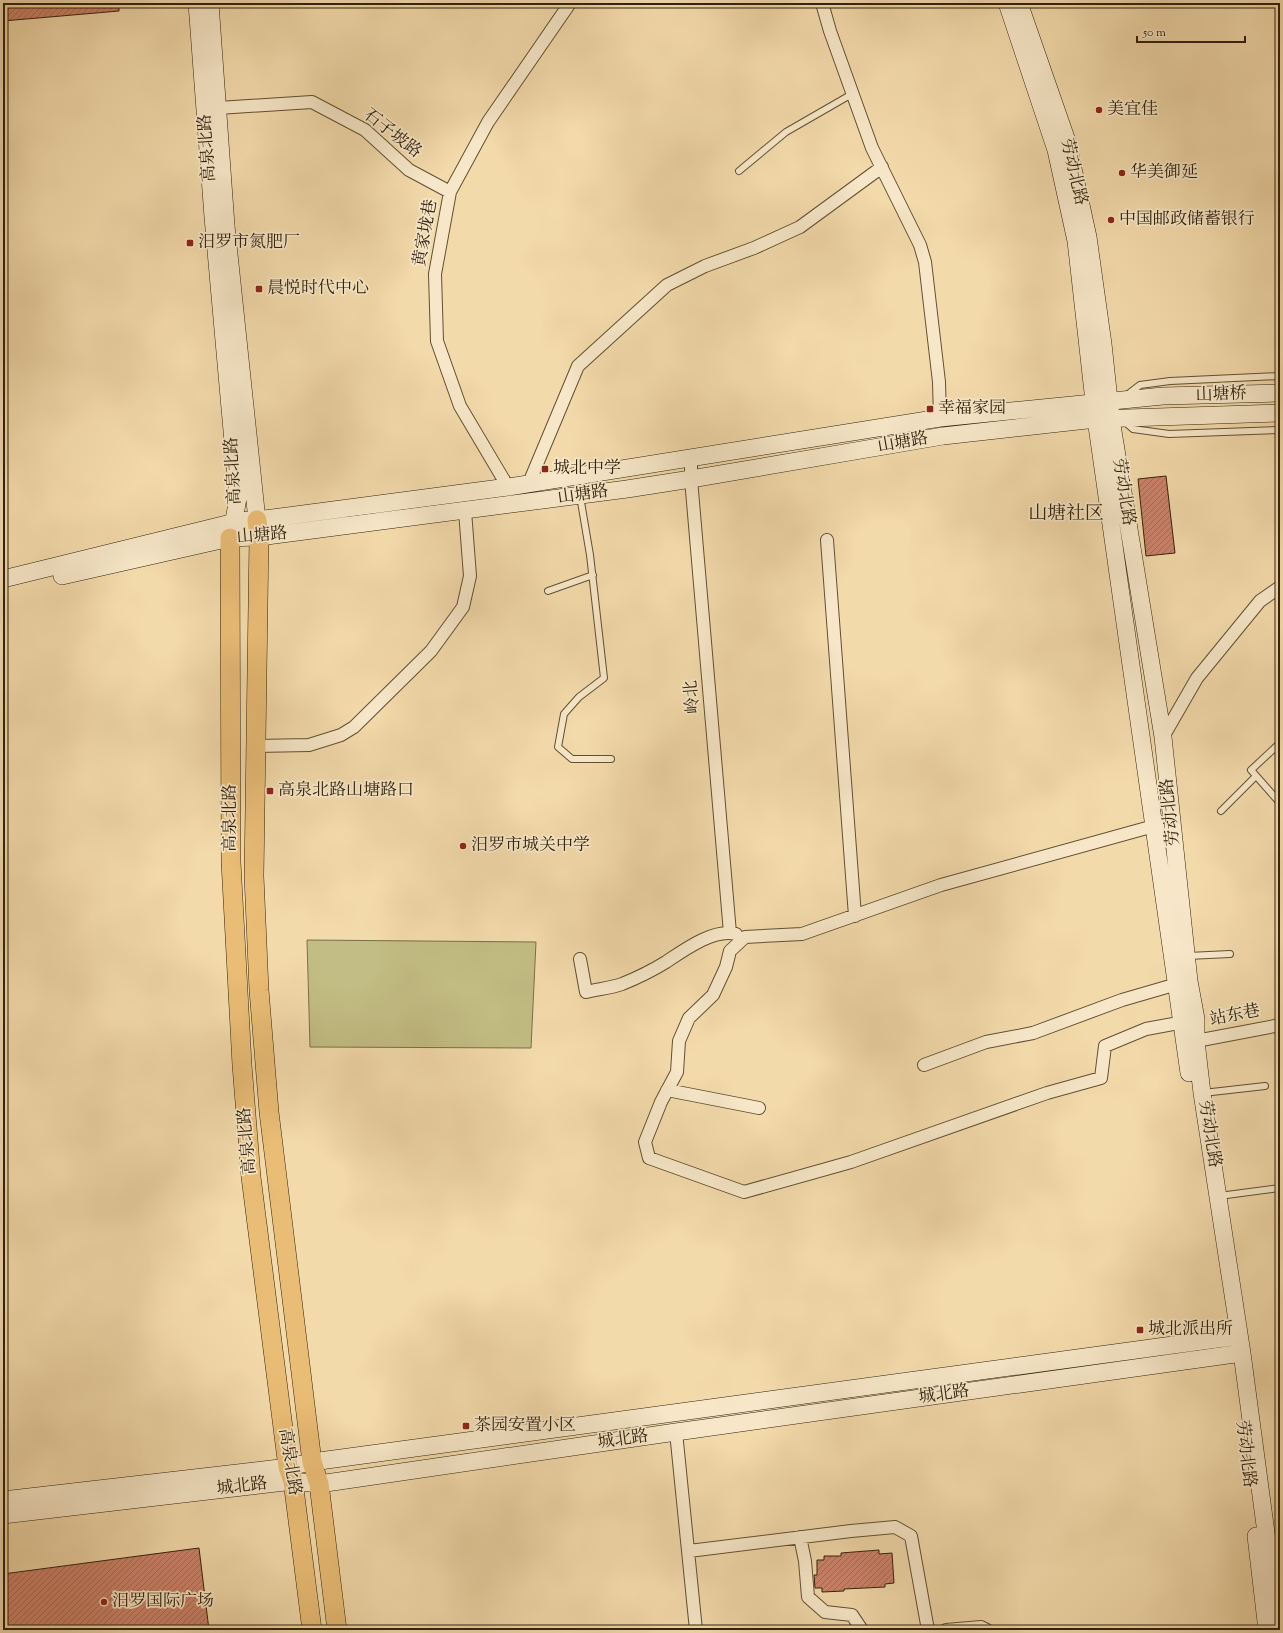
<svg xmlns="http://www.w3.org/2000/svg" width="1283" height="1633" font-family="'Sorts Mill Goudy','Noto Serif SC',serif">
<style>
.garden{fill:#c2bd84;stroke:#796f49}
.building{fill:url(#building-hatch);stroke:#30210e}
.lines{fill:none;stroke-linecap:round;stroke-linejoin:round}
.lane-casing{stroke:#614f35;stroke-width:8}
.street-casing{stroke:#614f35;stroke-width:14}
.secondary-casing{stroke:#30210e;stroke-width:18}
.primary-casing{stroke:#30210e;stroke-width:20}
.lane{stroke:#f7e7c8;stroke-width:6}
.street{stroke:#f7e7c8;stroke-width:12}
.secondary{stroke:#f7e7c8;stroke-width:17}
.primary{stroke:#eabd76;stroke-width:19}
.poi-dot{fill:#8f2418;stroke:#f7e7c8;stroke-width:1.5}
.labels{text-anchor:middle;dominant-baseline:central;stroke-width:3.5;stroke-linejoin:round;paint-order:stroke}
.poi-label{font-size:17px;fill:#30210e;stroke:#f7e7c8;text-anchor:start}
.street-label{font-size:17px;fill:#30210e;stroke:#f7e7c8}
.quarter-label{font-size:19px;fill:#30210e;stroke:#f7e7c8}
</style>
<defs>
<pattern id="building-hatch" width="6" height="6" patternUnits="userSpaceOnUse"><rect width="6" height="6" fill="#ce836b"/><path d="M-1 1l2-2M0 6l6-6M5 7l2-2" fill="none" stroke="#a86b56"/></pattern>
</defs>
<rect width="100%" height="100%" fill="#f3daab"/>
<filter id="stains"><feTurbulence type="fractalNoise" baseFrequency=".005" numOctaves="4"/><feColorMatrix values="0 0 0 0 .2 0 0 0 0 .09 0 0 0 0 .02 0 0 0 .5 -.17"/></filter>
<radialGradient id="worn" r=".72"><stop offset=".6" stop-color="#630" stop-opacity="0"/><stop offset="1" stop-color="#630" stop-opacity=".3"/></radialGradient>
<path class="garden" d="M307,940l229,2 -5,106 -221,-1z"/>
<path class="building" d="M27,3h92v8l-116,10v-16z
M1166,476l9,77 -29,3 -8,-77z
M199,1548l10,82h-206v-56z
M879,1550v4l13,-1 2,30 -9,1v3l-41,2v2l-22,1v-4h-7l-1,-13h3v-15h7v-4h17v-3z"/>
<g class="lines">
<g class="lane-casing">
<path id="lane" d="M739,171l47,-39 66,-38
M1127,395l13,-10 30,-4 110,-5
M1124,421l9,8 36,5 111,-4
M580,496l10,59 14,123 -25,19 -15,17 -6,33 14,12h39
M548,591l45,-16
M1280,743l-29,27 29,33
M1221,811l35,-35
M1188,956l42,-2
M1203,1093l62,-7
M1219,1196l61,-8"/>
</g>
<g class="street-casing">
<path id="street" d="M822,3l8,28 42,117 48,97 5,17 14,120 1,36
M218,108l94,-6 53,28 44,40 41,22
M691,458v21l39,454
M529,483l49,-117 89,-81 38,-19 49,-18 46,-21 82,-60
M508,487l-48,-81 -23,-65 -2,-67 15,-82 38,-70 82,-119
M827,540l28,376
M1163,737l34,-59 63,-77 20,-14
M256,746l53,-1 32,-10 13,-8 77,-76 32,-44 7,-31 -5,-65
M1172,821l-231,64 -139,49 -57,3 -15,14 -4,16 -13,28 -24,23 -10,23 -2,31 -16,30 -16,40 4,16 95,34 107,-30 196,-69 54,-15 4,-32 41,-17 43,-8
M580,959l6,33c12,-3 25,-4 36,-8 15,-6 31,-14 44,-22 18,-12 48,-34 70,-28
M1196,1041l84,-16
M924,1065l62,-23 47,-9 89,-33 62,-18
M667,1090l92,18
M676,1432l20,198
M800,1537l5,24 3,36 17,15 27,3 10,15
M689,1551l162,-20 44,-4 16,9 17,94
M946,1630l35,-3 6,3"/>
</g>
<g class="secondary-casing">
<path id="secondary" d="M197,3l16,214 25,281 -6,33
M210,3l16,223 31,294
M1007,3l49,147 20,91 20,178 93,654
M1019,3l48,138 21,96 15,107 8,75 52,318 26,244 7,38v22l6,52 40,260 37,277
M62,576l168,-38 29,-1 368,-48 64,-10 252,-43 153,-17 184,-6
M3,579l228,-56 4,-2 22,-1 251,-33 432,-69 223,-22 117,-3
M3,1500l285,-33 24,-5 927,-126
M3,1515l290,-34 26,3 357,-52 566,-79
M1256,1536l11,94"/>
</g>
<g class="primary-casing">
<path id="primary" d="M257,520l2,17 -5,339 5,114 10,122 43,350 7,22 18,146
M230,538l1,324 11,203 9,112 37,290 5,14 19,149"/>
</g>
<use href="#lane" class="lane"/>
<use href="#street" class="street"/>
<use href="#secondary" class="secondary"/>
<use href="#primary" class="primary"/>
</g>
<g class="poi-dot">
<circle cx="1099" cy="110" r="4"/>
<circle cx="1122" cy="173" r="4"/>
<circle cx="1111" cy="220" r="4"/>
<rect x="186" y="239" width="8" height="8" rx="2"/>
<rect x="255" y="285" width="8" height="8" rx="2"/>
<rect x="926" y="405" width="8" height="8" rx="2"/>
<rect x="541" y="465" width="8" height="8" rx="2"/>
<rect x="266" y="787" width="8" height="8" rx="2"/>
<circle cx="463" cy="846" r="4"/>
<rect x="1136" y="1326" width="8" height="8" rx="2"/>
<rect x="462" y="1422" width="8" height="8" rx="2"/>
<circle cx="104" cy="1602" r="4"/>
</g>
<g class="labels">
<g class="poi-label">
<text x="1107" y="110">美宜佳</text>
<text x="1130" y="173">华美御延</text>
<text x="1119" y="220">中国邮政储蓄银行</text>
<text x="198" y="243">汨罗市氮肥厂</text>
<text x="267" y="289">晨悦时代中心</text>
<text x="938" y="409">幸福家园</text>
<text x="553" y="469">城北中学</text>
<text x="278" y="791">高泉北路山塘路口</text>
<text x="471" y="846">汨罗市城关中学</text>
<text x="1148" y="1330">城北派出所</text>
<text x="474" y="1426">茶园安置小区</text>
<text x="112" y="1602">汨罗国际广场</text>
</g>
<g class="street-label">
<text transform="translate(392 134) rotate(38)">石子坡路</text>
<text transform="translate(208 148) rotate(-94)">高泉北路</text>
<text transform="translate(1073 172) rotate(77)">劳动北路</text>
<text transform="translate(426 233) rotate(-80)">黄家垅巷</text>
<text transform="translate(1221 395) rotate(-2)">山塘桥</text>
<text transform="translate(903 443) rotate(-10)">山塘路</text>
<text transform="translate(234 471) rotate(-93)">高泉北路</text>
<text transform="translate(1123 492) rotate(81)">劳动北路</text>
<text transform="translate(583 495) rotate(-8)">山塘路</text>
<text transform="translate(262 536) rotate(-5)">山塘路</text>
<text transform="translate(693 697) rotate(-95)">岭北</text>
<text transform="translate(1171 812) rotate(-96)">劳动北路</text>
<text transform="translate(231 818) rotate(-90)">高泉北路</text>
<text transform="translate(1235 1016) rotate(-11)">站东巷</text>
<text transform="translate(1209 1134) rotate(81)">劳动北路</text>
<text transform="translate(248 1141) rotate(-95)">高泉北路</text>
<text transform="translate(944 1395) rotate(-8)">城北路</text>
<text transform="translate(623 1440) rotate(-8)">城北路</text>
<text transform="translate(1245 1454) rotate(83)">劳动北路</text>
<text transform="translate(289 1462) rotate(81)">高泉北路</text>
<text transform="translate(242 1487) rotate(-7)">城北路</text>
</g>
<g class="quarter-label">
<text x="1066" y="514">山塘社区</text>
</g>
</g>
<rect width="1283" height="1633" fill="none" stroke="#f3daab" stroke-width="16"/>
<rect x="4" y="4" width="1275" height="1625" fill="none" stroke="#30210e" stroke-width="2"/>
<rect x="8" y="8" width="1267" height="1617" fill="none" stroke="#30210e"/>
<path d="M1137 36v6h108v-6" fill="none" stroke="#30210e" stroke-width="2"/>
<text x="1143" y="36" font-size="12" fill="#30210e" stroke="#f7e7c8" stroke-width="3" paint-order="stroke">50 m</text>
<rect width="100%" height="100%" filter="url(#stains)"/>
<rect width="100%" height="100%" fill="url(#worn)"/>
</svg>
